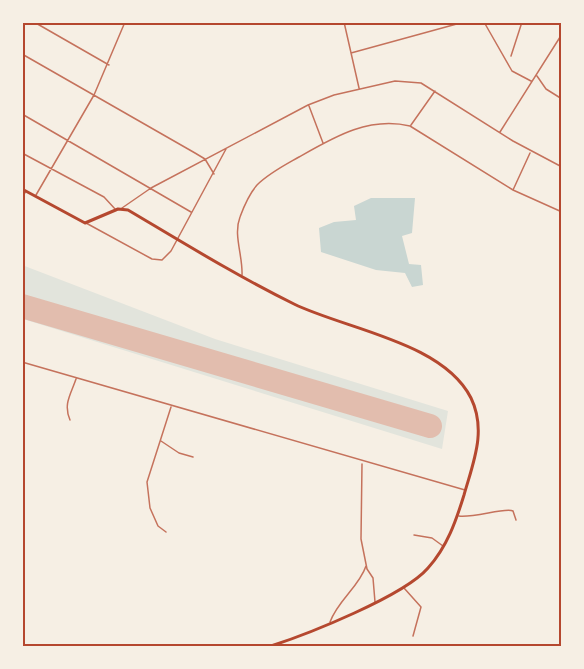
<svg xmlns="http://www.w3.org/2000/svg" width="584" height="669" font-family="'Archivo Narrow',sans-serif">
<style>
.green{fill:#e2e4dc}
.water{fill:#c9d6d2}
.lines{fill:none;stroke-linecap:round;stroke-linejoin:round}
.runway{stroke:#e2bdae;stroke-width:24}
.minor{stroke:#c5725c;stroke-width:1.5}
.trunk{stroke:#b5482f;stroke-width:3}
.neatline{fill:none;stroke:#b5482f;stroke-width:2}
</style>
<rect width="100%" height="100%" fill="#f6efe4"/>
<path class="green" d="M22,265l193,74 233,72 -6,38 -419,-130z"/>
<path class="water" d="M371,198h44l-3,35 -10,3 7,28 12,1 2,20 -11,2 -7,-14 -29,-3 -55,-18 -2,-24 15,-6 22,-2 -2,-14z"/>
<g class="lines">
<path class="runway" d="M22,306l408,120"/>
<path class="minor" d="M34,22l75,43
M344,22l15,66
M484,22l28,49 19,10
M351,53l113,-31
M22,54l173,99 10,6 9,15
M511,56l11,-34
M537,76l9,13 16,10
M309,106l14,37
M22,114l169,98
M411,125l24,-34
M500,132l62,-98
M22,153l82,44 12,13
M513,190l17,-37
M36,195l58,-100 31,-73
M22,198l4,-7
M122,208l29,-20 157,-83 26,-10 61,-14 26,2 92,58 49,26
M86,223l66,36 10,1 9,-9 55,-102
M242,275c1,-19 -9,-40 -2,-58 4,-11 10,-24 17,-32 12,-12 28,-20 42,-28 35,-20 70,-41 111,-31l103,64 49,22
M22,362l443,128
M70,420c-7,-16 1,-26 6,-41
M161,441l18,12 14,4
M362,464l-1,75 6,30 6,9 2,24
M459,516c15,2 47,-9 54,-5l3,9
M166,532l-8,-6 -8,-18 -3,-26 24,-75
M414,535l18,3 11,8
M404,588l17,19 -8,29
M330,622c8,-22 29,-35 36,-56"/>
<path class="trunk" d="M22,189l63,34 33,-14 10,1c54,32 109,66 166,94 51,25 149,38 177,94 16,33 2,65 -7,97 -8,26 -17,52 -36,73 -24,28 -120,66 -157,78"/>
</g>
<rect width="584" height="669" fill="none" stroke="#f6efe4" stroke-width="48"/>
<rect x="24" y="24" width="536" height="621" class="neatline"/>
</svg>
